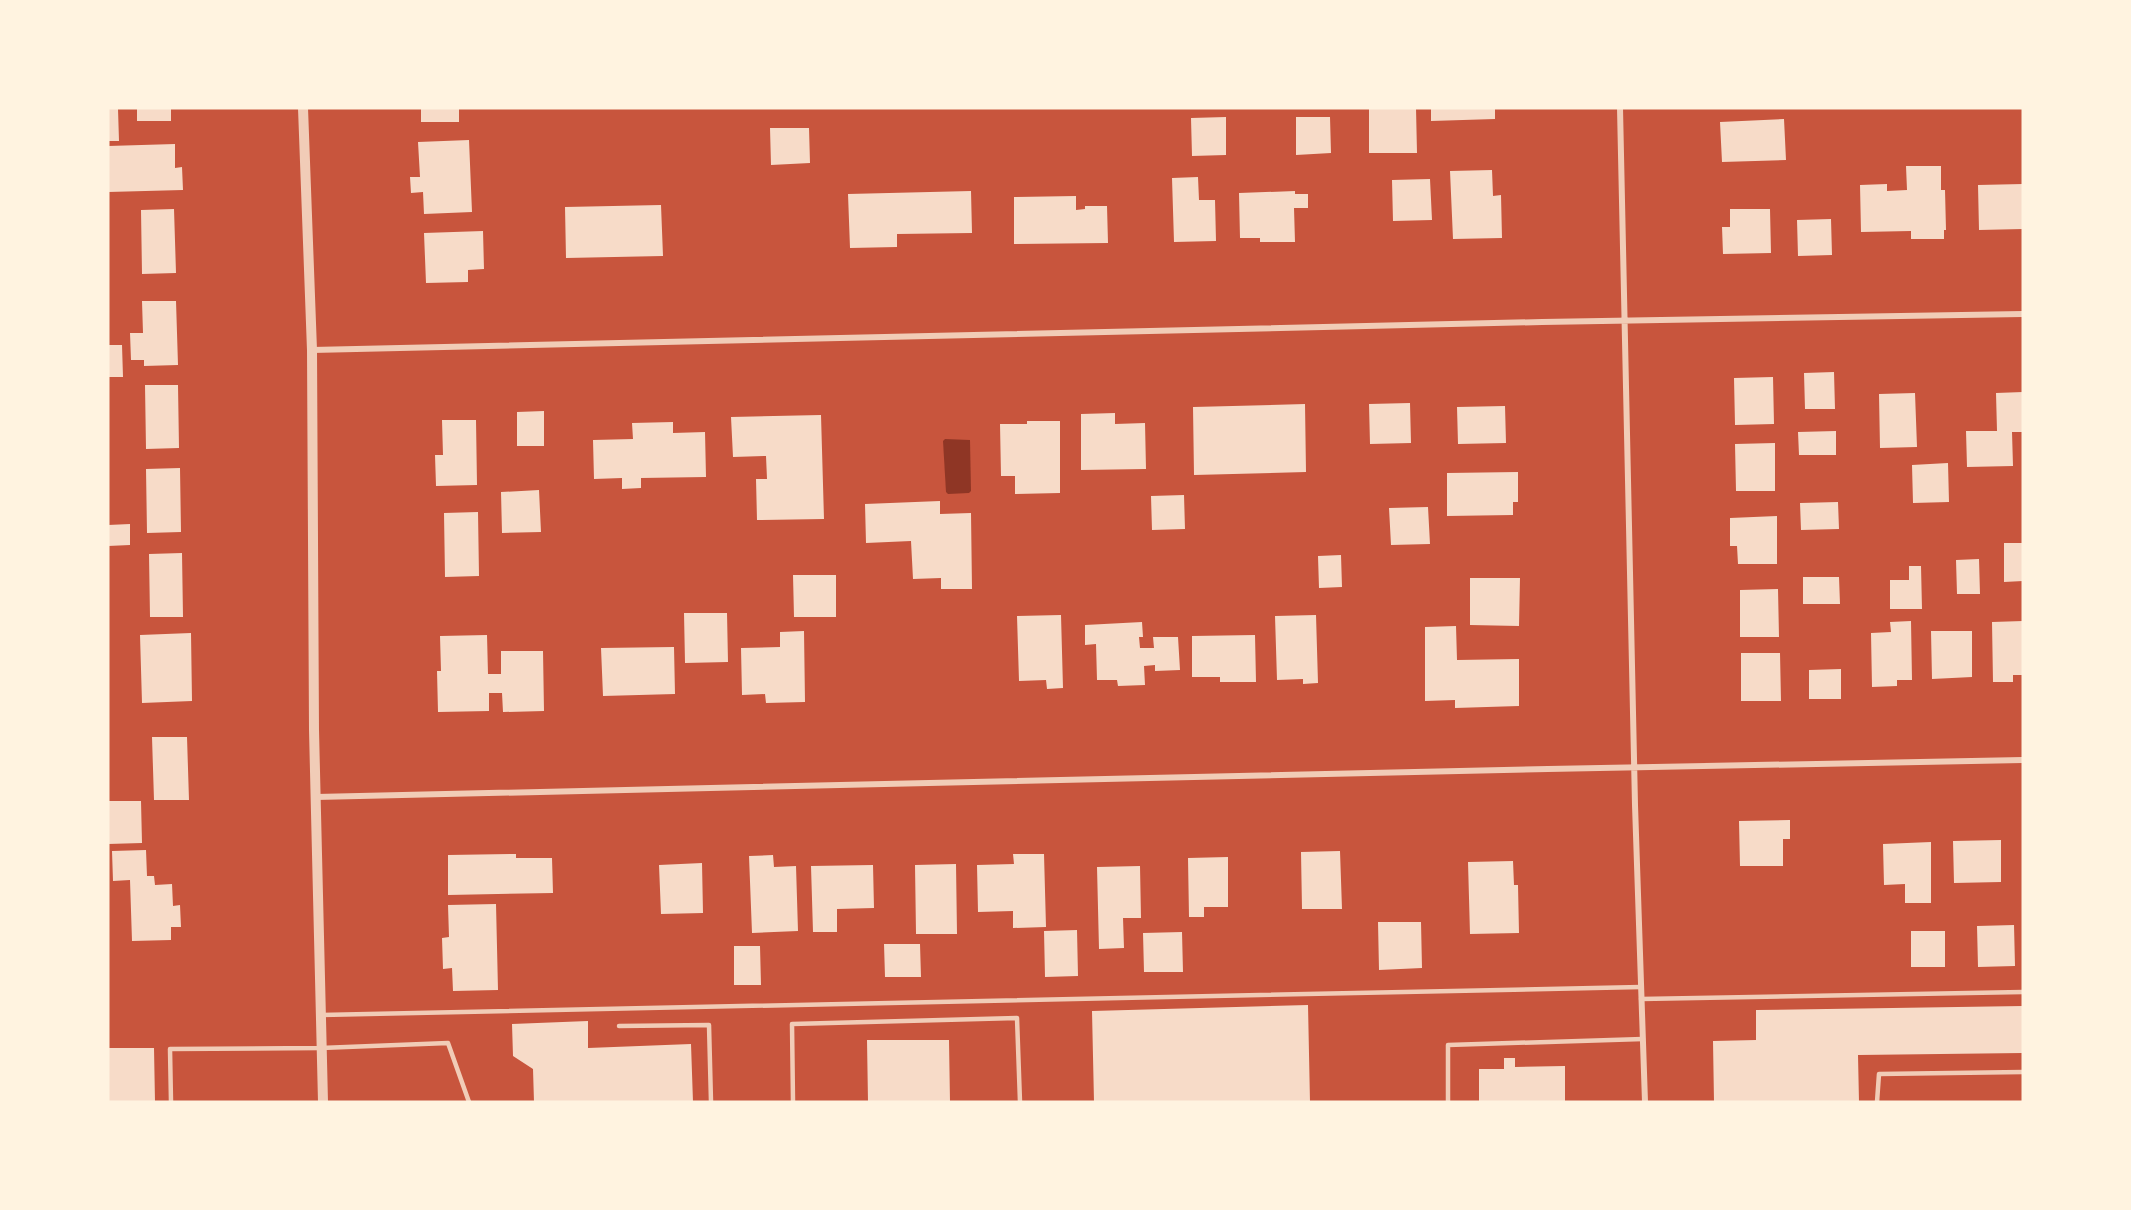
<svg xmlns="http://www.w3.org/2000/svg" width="2131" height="1210" font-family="Barlow,sans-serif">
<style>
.water{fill:#8f3625}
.building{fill:#f7dbc8}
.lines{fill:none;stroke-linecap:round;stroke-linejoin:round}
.service{stroke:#f1ccb7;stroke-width:4.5}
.minor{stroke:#f1ccb7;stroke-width:6}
.tertiary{stroke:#f1ccb7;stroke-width:10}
</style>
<rect width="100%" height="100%" fill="#c8553d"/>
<path class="water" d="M945,439l25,1 1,51 -2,2 -21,1 -2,-2 -3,-51z"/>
<path class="building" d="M137,108h34v13h-34z
M421,108h38v14h-38z
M1369,108h47l1,45h-48z
M1431,108h64v11l-64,2z
M108,109h10l1,32h-11z
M1226,117v38l-34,1 -1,-38z
M1296,117h34l1,36 -35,2z
M1784,119l2,41 -64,2 -2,-40z
M770,128h39l1,35 -39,2z
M469,140l3,72 -48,2 -1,-22 -12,1 -1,-16h10l-2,-35z
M175,144v24l7,-1 1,23 -75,2v-46z
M1906,166h35v24h4l1,40h-2v9h-33v-8l-50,1 -1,-47 27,-1v7l20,-1z
M1492,170l1,26 8,-1 1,43 -49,1 -3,-68z
M1198,177l1,23h16l1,41 -42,1 -2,-64z
M1430,179l2,41 -39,1 -1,-41z
M2023,184v45l-44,1 -1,-45z
M971,191l1,42 -75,1v13l-47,1 -2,-54z
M1295,191v3h13v14h-14l1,34h-35v-4h-20l-1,-45z
M1076,196v14l9,-1v-3h22l1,37 -94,1v-47z
M661,205l2,51 -97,2 -1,-51z
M174,209l2,64 -34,1 -1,-64z
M1730,209h40l1,44 -48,1 -1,-27h8z
M1831,219l1,36 -34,1 -1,-36z
M483,231l1,38 -16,1v12l-42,1 -2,-50z
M142,301h34l2,64 -34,1v-6h-13l-1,-27h13z
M108,345h14l1,32h-15z
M1834,372l1,37h-30l-1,-36z
M1773,377l1,47 -39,1 -1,-47z
M145,385h33l1,63 -33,1z
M2023,392v40h-11l1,34 -46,1 -1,-36h31l-1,-38z
M1915,393l2,54 -37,1 -1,-54z
M1410,403l1,40 -41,1 -1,-40z
M1305,404l1,68 -112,3 -1,-68z
M1505,406l1,37 -48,1 -1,-37z
M544,411v35h-27v-34z
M1115,413v11l30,-1 1,46 -65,1v-56z
M821,415l3,104 -67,1 -1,-41h11l-1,-23 -33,1 -2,-40z
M442,420h34l1,65 -41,1 -1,-31h8z
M1027,421h33v72l-45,1v-18h-14l-1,-52h27z
M673,422v11l32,-1 1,45 -65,1v10l-19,1v-11l-28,1 -1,-39 40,-1 -1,-16z
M1836,431v24h-37l-1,-23z
M1775,443v48h-39l-1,-47z
M1948,463l1,39 -36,1 -1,-38z
M180,468l1,64 -34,1 -1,-64z
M1518,472v30h-5v13l-66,1v-43z
M539,490l2,42 -39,1 -1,-41z
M1184,495l1,34 -33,1 -1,-34z
M940,501v13l31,-1 1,76h-31v-11l-28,1 -2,-38 -45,2 -1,-39z
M1838,502l1,27 -38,1 -1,-27z
M1428,507l2,37 -39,1 -2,-37z
M478,512l1,64 -34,1 -1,-64z
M1777,516v48h-39l-1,-18h-7v-28z
M130,524v21l-22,1v-21z
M2004,543h19v38l-19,1z
M182,553l1,64h-33l-1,-63z
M1341,555l1,32 -23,1 -1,-32z
M1979,559l1,35h-23l-1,-34z
M1909,566h12l1,43h-32v-29h19z
M793,575h43v42h-42z
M1803,577h36l1,27h-37z
M1470,578h50l-1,48 -49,-1z
M1778,589l1,48h-39v-47z
M684,613h43l1,49 -43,1z
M1061,615l2,73 -16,1 -1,-9 -27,1 -2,-65z
M1316,615l2,68 -15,1v-5l-26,1 -2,-64z
M1911,621l1,59h-15v6l-25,1 -1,-54 20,-1 -1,-10z
M2023,621v54h-10v7h-20l-1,-60z
M1142,622l1,15h-4l1,11h14l-1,-11h25l2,33 -25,1v-6l-11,1 1,19 -27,1 -1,-6h-20l-1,-36 -11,1v-20z
M1456,626l1,34 62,-1v47l-64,2v-8l-30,1v-74z
M804,631l1,71 -39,1 -1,-9 -23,1 -1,-47 39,-1v-15z
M1931,631h41v46l-40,2z
M191,633l1,68 -50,2 -2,-68z
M487,635l1,39h13v-23h42l1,60 -41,1 -1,-19h-13v18l-51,1 -1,-41h4l-1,-35z
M1255,635l1,47h-36v-5h-28v-41z
M674,647l1,47 -72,2 -2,-48z
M1741,653h39l1,48h-40z
M1841,669v30h-32v-29z
M152,737h35l2,63h-35z
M108,801h33l1,42 -34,1z
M1790,820v19h-7v27h-43l-1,-45z
M2001,840v42l-47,1 -1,-42z
M1931,842v61h-26v-19l-21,1 -1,-41z
M146,850l1,26h7l1,9 17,-1 1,22 7,-1 1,22h-10v13l-39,1 -2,-61 -17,1 -1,-30z
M1340,851l2,58h-40l-1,-57z
M516,854v4h36l1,35 -105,2v-40z
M1013,854h31l2,73 -33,1v-17l-35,1 -1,-47 37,-1z
M773,855l1,12 22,-1 2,65 -46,2 -3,-77z
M1228,857v50h-24v10h-15l-1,-59z
M1513,861l1,24h4l1,48 -49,1 -2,-72z
M702,863l1,50 -42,1 -2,-49z
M956,864l1,70h-41l-1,-69z
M873,865l1,43 -37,1v23h-24l-2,-66z
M1140,866l1,52h-18l1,30 -25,1 -2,-82z
M496,904l2,86 -45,1 -1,-23 -9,1 -1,-31 7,-1 -1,-32z
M1378,922h43l1,46 -43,2z
M2014,925l1,41 -37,1 -1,-41z
M1077,930l1,46 -33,1 -1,-46z
M1911,931h34v36h-34z
M1182,932l1,40h-39l-1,-39z
M884,944h36l1,33h-36z
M734,946h26l1,39h-27z
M1308,1005l2,97h-216l-2,-91z
M2023,1006v47l-165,2 1,47h-145l-1,-61 43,-1v-30z
M588,1021v27l103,-4 2,58h-159l-1,-33 -20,-13 -1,-32z
M867,1040h82l1,62h-82z
M108,1048h46l1,54h-47z
M1504,1058h11v9l50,-1v36h-86v-33h25z"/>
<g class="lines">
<path class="service" d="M1641,999l382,-7
M321,1015l1320,-28
M619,1026l90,-1 2,77
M171,1102l-1,-53 151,-1 127,-5 21,59
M793,1102l-1,-78 225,-6 3,84
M1448,1102v-57l195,-6
M1877,1102l2,-28 144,-2"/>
<path class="minor" d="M1620,108l15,697 10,297
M312,350l1230,-28 481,-8
M316,797l1232,-28 475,-9"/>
<path class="tertiary" d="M303,108l9,242 2,380 9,372"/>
</g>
<rect width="2131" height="1210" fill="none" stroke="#fff3e0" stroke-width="219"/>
</svg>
